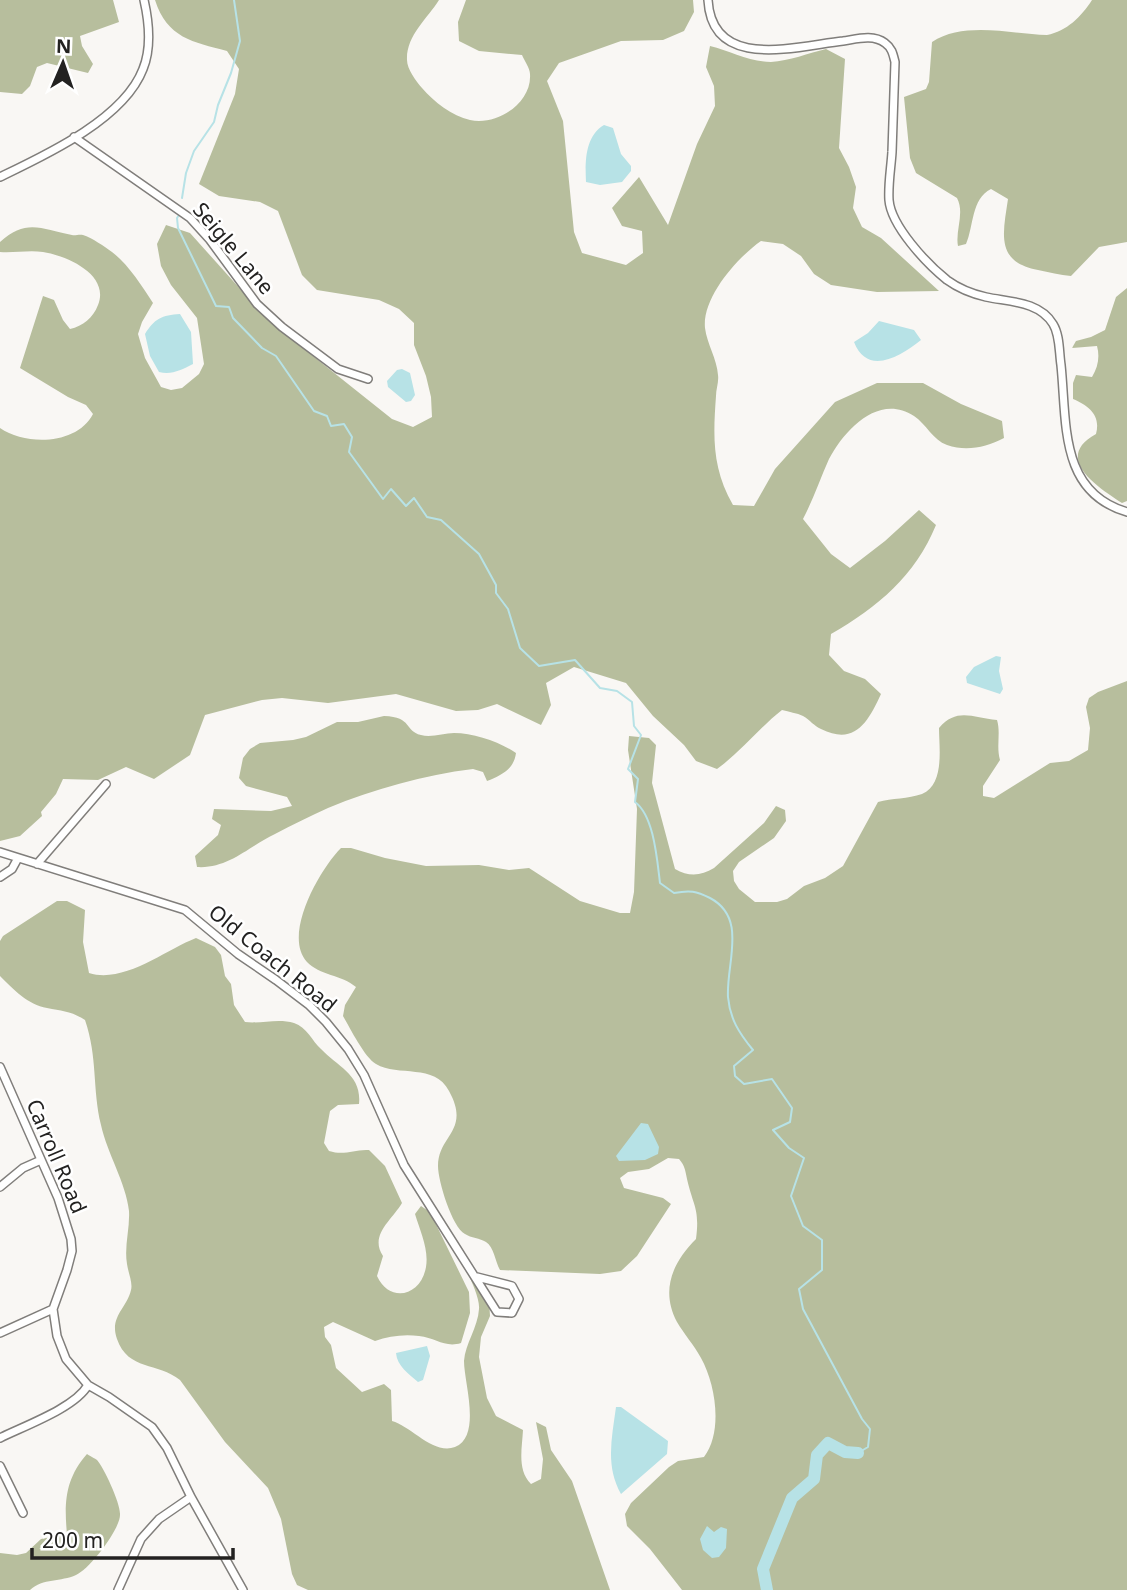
<svg xmlns="http://www.w3.org/2000/svg" width="1127" height="1590" font-family="'Noto Sans',sans-serif">
<style>
.forest{fill:#b7be9d}
.water{fill:#b7e2e6}
.lines{fill:none;stroke-linecap:round;stroke-linejoin:round}
.stream{stroke:#b7e2e6;stroke-width:2}
.river{stroke:#b7e2e6;stroke-width:12}
.minor-casing{stroke:#807e7b;stroke-width:10}
.minor{stroke:#fff;stroke-width:7}
.labels{text-anchor:middle;dominant-baseline:central;stroke-width:5;stroke-linejoin:round;paint-order:stroke}
.street-label{font-size:21px;fill:#232221;stroke:#fff}
</style>
<rect width="100%" height="100%" fill="#f9f7f4"/>
<path class="forest" d="M0,0h113l6,22 -39,14 2,10 11,18 -5,9 -41,-10 -10,4 -7,19 -8,8 -22,-2z
M155,0h284c-12,19 -33,36 -32,60 0,9 9,21 15,28 12,14 30,28 48,32 27,6 62,-17 60,-46 0,-6 -6,-14 -8,-19l-43,-4 -20,-10 -1,-19 8,-22h227l1,12 -10,19 -21,9 -42,1 -62,22 -12,18 16,40 11,111 8,21 44,12 17,-12 -1,-22 -20,-5 -10,-18 27,-31 29,48 29,-81 18,-38 -1,-20 -8,-19 4,-21c20,5 40,16 61,16 18,-1 38,-9 55,-13l19,10 -6,89 10,19 7,20 -3,21 9,19 19,11 58,53 -62,1 -46,-7 -17,-11 -13,-18 -18,-12 -22,-3c-23,16 -59,56 -56,87 2,16 12,31 13,47 1,7 -2,14 -2,21 -3,41 -4,72 17,109l21,1 21,-37 60,-67 42,-19h46l38,21 41,17 2,17c-18,9 -37,14 -57,7 -14,-5 -21,-21 -33,-29 -35,-23 -69,13 -85,43 -9,20 -16,41 -26,60l28,35 19,14 35,-27 34,-31 17,15c-21,51 -58,82 -105,109l-2,21 15,16 21,8 16,15c-13,28 -26,52 -60,35 -7,-3 -11,-9 -18,-13 -6,-3 -14,-4 -21,-6 -23,18 -41,42 -65,59l-21,-8 -12,-16 -31,-29 -27,-33 -52,-16 -28,16 5,22 -10,20 -44,-21 -19,6 -22,1 -60,-17 -68,9 -46,-5 -20,2 -57,15 -15,40 -36,24 -28,-12 -28,13 -35,-1 -7,15 -15,18 1,4 -22,20 -20,5v-413c26,18 77,17 93,-14l-7,-9 -18,-8 -48,-29 23,-72 11,4 9,20 7,9c13,-3 23,-11 28,-24 12,-30 -30,-49 -55,-53 -14,-2 -29,1 -43,0v-10c26,-24 42,-13 72,-7 3,1 7,-1 11,0 9,3 21,11 29,17 16,12 30,34 41,51l-11,19 -4,12 7,24 16,29 10,3 11,-2 17,-14 5,-10 -7,-46 -26,-33 -10,-19 -4,-22 9,-19 24,8 79,88 123,98 21,8 19,-10 -1,-20 -5,-21 -12,-31v-22l-15,-14 -20,-9 -62,-10 -15,-15 -24,-64 -18,-9 -41,-6 -20,-12 36,-90 4,-25 -12,-18c-34,-9 -60,-13 -72,-51z
M1092,0h35v242l-28,5 -28,29c-11,-1 -22,-4 -33,-6 -43,-8 -35,-37 -30,-71l-17,-10c-20,10 -17,37 -25,55l-8,2c-3,-15 7,-33 -1,-48l-41,-25 -6,-15 -6,-61 22,-8 3,-7 3,-40c32,-21 79,-8 115,-7 20,-4 34,-18 45,-35z
M1127,288v213l-5,2c-23,-15 -70,-45 -26,-69 5,-19 -7,-28 -23,-35v-16l3,-8 16,2c6,-10 8,-20 5,-31l-25,2 4,-7 15,-4 14,-7 11,-33z
M1127,681v909h-445l-32,-41 -23,-23 -2,-12 6,-11 38,-36 9,-6 26,-4c19,-25 12,-72 -3,-99 -7,-13 -17,-24 -24,-36 -17,-32 -4,-60 19,-83 4,-31 -3,-33 -9,-60 -2,-9 -2,-13 -8,-20l-11,-1 -19,11 -21,3 -8,6 4,10 39,10 8,6 -34,52 -16,15 -21,3 -100,-4c-5,-9 -6,-23 -14,-28 -6,-4 -15,-4 -21,-8 -13,-7 -27,-53 -27,-68 0,-31 33,-35 11,-75 -14,-28 -51,-14 -73,-27 -11,-6 -26,-36 -33,-48l2,-11 11,-18c-14,-12 -37,-12 -49,-25 -25,-27 13,-93 34,-114h10l34,10 41,8 53,-1 30,5 20,-2 51,33 40,12h10l4,-21 3,-83 -9,-59 1,-14 20,2 7,7 -4,38 23,86c14,8 26,7 39,-1l50,-45 12,-17 9,4 1,11 -12,17 -35,24 -6,9 1,10 5,8 16,13h22l10,-3 17,-13 21,-8 18,-12 35,-64c14,-4 30,-3 44,-8 23,-10 17,-46 17,-66 18,-21 34,-10 58,-8 4,13 -1,26 3,40l-17,26v10l11,2 56,-35 19,-2 19,-11 2,-22 -4,-21 3,-9 9,-6z
M384,716c29,1 20,15 37,19 10,3 23,-2 33,-2 20,0 46,9 62,20 -2,16 -14,22 -29,28l-4,-9 -10,-3c-49,6 -99,20 -145,39 -18,8 -36,17 -53,26 -27,13 -47,35 -78,33l-2,-11 23,-21 3,-10 -9,-6 2,-10 57,2 21,-5 -5,-9 -41,-11 -7,-8 4,-20 7,-9 10,-6 33,-3 13,-3 31,-15h21z
M57,901h10l18,9 -2,32 6,31c35,11 76,-23 107,-35l19,9 6,8 4,21 6,8 3,21 11,17c16,2 33,-4 49,1 13,4 18,18 27,26 17,18 41,26 38,55l-21,1 -8,6 -6,32 5,8c16,5 25,-2 40,-1l16,16 17,37c-10,17 -33,32 -19,53l-6,20c13,28 44,20 49,-9 3,-18 -6,-36 -11,-53l6,-8 9,6 39,80 1,21 -9,30c-16,5 -25,-5 -42,-7 -15,-2 -30,0 -44,5l-42,-19 -9,5 1,10 6,8 5,23 26,24 22,-8 7,6 1,31c19,5 41,34 63,26 27,-11 9,-64 9,-86 1,-17 14,-34 15,-52 1,-10 -7,-26 -11,-36l21,27 1,16 -9,21 -2,20 8,41 9,18 27,14c-1,19 -6,40 8,54l10,-5 2,-20 -7,-37 10,5 5,23 21,31 38,109h-302l-11,-5 -5,-11 -11,-55 -13,-31 -43,-46 -45,-62c-22,-18 -52,-9 -63,-41 -8,-22 10,-31 14,-49 2,-7 -3,-18 -4,-26 -3,-18 3,-35 2,-53 -3,-28 -22,-58 -28,-86 -9,-37 -3,-67 -16,-105 -14,-9 -23,-9 -38,-12 -19,-3 -34,-19 -47,-32v-35l3,-5z
M87,1454c1,1 9,5 10,6 7,8 24,44 23,55 0,14 -30,54 -44,60 -15,7 -33,3 -46,15h-30v-37l17,2 9,-2 15,-14 26,-5c-3,-31 -2,-55 20,-80z"/>
<path class="water" d="M604,125l9,3 8,26 10,12v5l-9,11 -22,3 -14,-3c-1,-20 -1,-46 18,-57z
M180,314l11,18 2,32c-12,6 -21,11 -34,8l-9,-16 -5,-22c9,-15 17,-19 35,-20z
M879,321l35,9 7,10c-21,17 -54,36 -67,2l14,-9z
M402,369l8,4 5,22 -4,6 -5,1 -18,-15 -1,-6 10,-11z
M996,656l5,1 -2,14 4,18 -3,5 -33,-11 -1,-6 8,-10z
M641,1123l7,1 11,23 -1,7 -13,6 -26,1 -3,-5z
M427,1346l3,10 -7,24 -5,2c-9,-8 -21,-16 -22,-29z
M616,1407h5l47,34 -1,13 -46,40c-16,-28 -9,-57 -5,-87z
M707,1526l7,6 7,-5 6,2 -1,19 -7,9 -7,1 -9,-8 -3,-11z"/>
<g class="lines">
<path class="stream" d="M182,198l4,-25 8,-22 20,-29 4,-17 13,-32 9,-32 -6,-41
M179,215l-2,3 1,10 38,78 13,1 4,11 29,30 14,8 38,55 13,5 4,10 13,-2 8,13 -3,15 34,47 8,-10 15,17 8,-8 13,19 14,3 38,34 17,31v8l12,16 12,39 19,18 36,-6 25,28 17,3 15,11 2,24 7,9 -13,34 10,10 -3,23c19,14 22,57 25,81l14,10c16,-3 22,-2 36,5 38,20 16,65 18,99 2,22 11,36 25,53l-19,16 1,10 9,8 28,-5 20,29 -2,14 -17,8 16,18 15,10 -13,38 12,30 19,14v30l-23,19 4,20 59,110 8,10 -2,18 -10,6"/>
<path class="river" d="M767,1590l-4,-21 29,-71 22,-19 3,-24 11,-12 17,9 13,1"/>
<g class="minor-casing">
<path id="minor" d="M708,0c4,72 89,46 135,41 14,-2 30,-7 42,2 7,5 8,11 10,19 -1,30 -2,60 -3,90 -1,16 -4,32 -3,48 2,26 38,64 58,80 11,8 26,14 39,17 23,5 53,4 67,27 7,11 6,28 8,41 6,58 -2,127 66,147
M74,137l116,81 20,22 47,64 25,23 56,42 30,10
M0,177c46,-22 124,-58 143,-108 9,-22 6,-47 1,-69
M0,852l185,58 53,44 38,26 33,25 17,17 22,27 16,26 40,90 93,147 15,1 7,-14 -7,-13 -35,-9
M37,864l69,-80
M0,877l12,-8 6,-11
M0,1067l58,131 13,41 1,12 -5,19 -14,39 4,27 9,23 22,26 21,12 43,30 15,21 24,49 52,93
M0,1187l23,-19 18,-8
M0,1333l53,-24
M0,1438c24,-12 75,-30 88,-53
M0,1466l23,47
M118,1590l23,-51 18,-20 32,-22"/>
</g>
<use href="#minor" class="minor"/>
</g>
<g class="labels">
<g class="street-label">
<text transform="translate(234 248) rotate(50)">Seigle Lane</text>
<text transform="translate(273 958) rotate(39)">Old Coach Road</text>
<text transform="translate(57 1156) rotate(67)">Carroll Road</text>
</g>
</g>
<g transform="translate(63 63) rotate(2)" stroke="#ffffff" stroke-width="5" paint-order="stroke">
<path d="M0-5L12 26L0 18L-12 26Z" fill="#232221"/>
<text y="-10" font-size="19" font-weight="bold" text-anchor="middle" fill="#232221">N</text>
</g>
<path d="M32 1548v10h201v-10" fill="none" stroke="#232221" stroke-width="3.5"/>
<text x="42" y="1548" font-size="21" fill="#232221" stroke="#ffffff" stroke-width="5" paint-order="stroke">200 m</text>
</svg>
